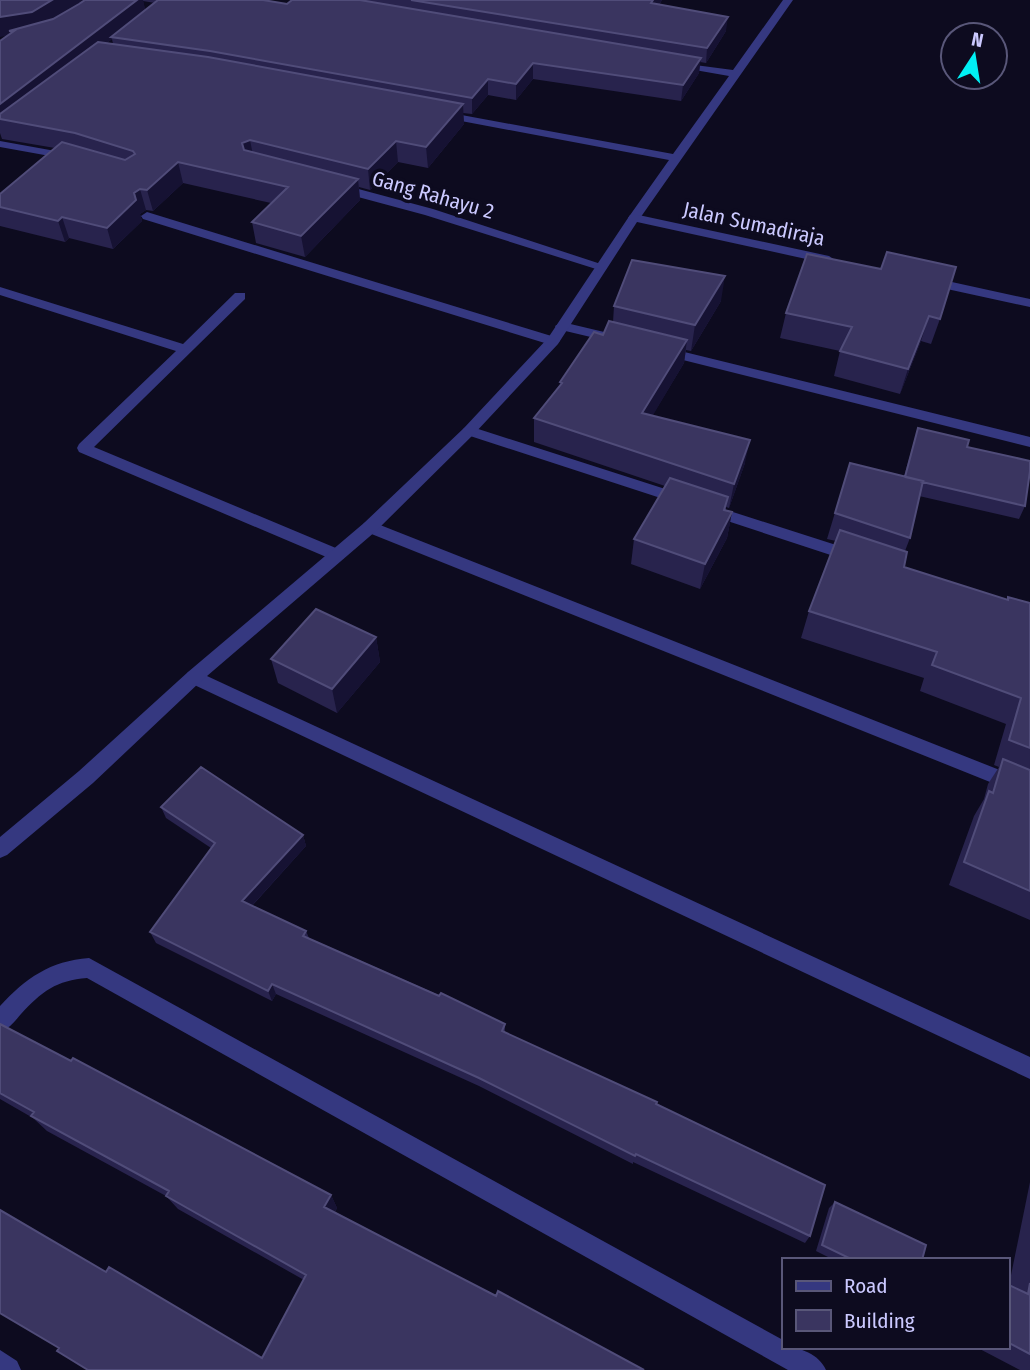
<svg xmlns="http://www.w3.org/2000/svg" width="1030" height="1370" font-family="'Fira Sans Condensed',sans-serif">
<style>
.lines{fill:none;stroke-linecap:round;stroke-linejoin:round}
.minor{fill:#353880;fill-rule:evenodd}
.tertiary{fill:#353880;fill-rule:evenodd}
.wall{fill:#28234d;fill-rule:evenodd}
.shaded-wall{fill:#161233}
.building{fill:#3a3560;stroke:#504c79;stroke-width:2}
.labels{text-anchor:middle;dominant-baseline:central;stroke-width:7;stroke-linejoin:round;paint-order:stroke}
.far-street-label{font-size:21px;fill:#cbc9ff;stroke:#0d0b1f}
</style>
<rect width="100%" height="100%" fill="#0d0b1f"/>
<g class="lines">
<path class="minor" d="M783,0h10l-155,221 -10,-3 41,-58 -229,-43 -6,-3 6,-3 233,43 56,-78 -57,-10v-4l61,8z
M0,141l72,13 6,3 -6,3 -72,-13z
M336,183l97,26 174,57 -1,3h-10l-171,-54 -93,-25 -2,-3z
M147,212l411,126 2,3 -7,4 -5,-1 -405,-125 -2,-3z
M0,287l183,57 52,-51h10v6l-151,148 249,104 2,4 -2,4h-12l-252,-107 -2,-4 2,-4 97,-93 -176,-56z
M562,322l59,14 2,3 -7,4 -59,-14 -2,-3z
M664,347l366,90v10l-371,-93v-6z
M469,426l218,70 3,4 -8,5 -218,-71 -2,-3 2,-3z
M708,504l153,49 2,4 -8,6 -152,-50 -3,-4 3,-4z
M370,521l660,261v16l-666,-267 -2,-4 2,-4z
M194,670l836,387v22l-842,-397 -3,-5 3,-5z
M89,958l694,382v7c17,0 36,7 43,23h-38l-701,-392c-30,2 -46,14 -66,36 -7,8 -12,15 -21,18v-26c26,-28 50,-45 89,-48z
M0,1350l17,11 4,9h-21z"/>
<path class="tertiary" d="M634,214l195,42 6,4 -6,4 -192,-42 -79,122 -84,90 -98,97 -176,151 -107,101 -86,72 -7,3v-21l79,-66 109,-99 176,-149 100,-95 84,-90 82,-123z
M929,277l101,22v8l-106,-23 -1,-3z"/>
</g>
<path class="wall" d="M0,0h263l24,4 5,-4h370l-3,5 67,26 -20,32 -6,-1 -1,11 -18,28 -148,-22 -17,21 -28,-5 -16,19 -9,-1 1,11 -36,44 -30,-6 -28,28 -11,-3 1,13 -55,57 -49,-14 -4,-21 19,-19 -88,-20 -30,28 -7,-1 -6,4 2,7 -29,28 -44,-11 -4,4 -65,-16v-32l55,-46 -53,-9 -2,-6v-92l8,-6zM143,1l12,2 -10,7zM112,39l1,5 -6,-1z
M807,254l133,65 -9,25 -10,-3 -21,53 -66,-18 6,-25 -60,-13 6,-25z
M721,301l-30,50 -5,-1 -2,13 -32,53 93,47 -16,45 -3,-1v3l6,2 -5,26 -27,51 -69,-25 3,-25 31,-53 -131,-44v-24l26,-32v-4l43,-47 10,-13 1,-16z
M918,428l49,19 58,59 -6,13 -100,-23 -9,42 -5,13 -1,16 103,33 1,-3 22,6v317l-81,-35 25,-69 10,-17 4,-15 11,-17 -5,-2 12,-41 -86,-33 4,-13 -123,-40 8,-27 27,-70 -9,-2 23,-76 54,13z
M376,637l4,25 -43,51 -59,-30 -7,-24z
M161,807l142,28 3,11 -54,60 54,25 3,7 196,86v8l151,72 154,132 -5,7 -172,-81v2l-154,-78 -203,-92 -4,7 -116,-58 -6,-11 61,-84 -45,-30z
M0,1024l331,171 6,13 -2,4 161,84 148,74h-556l18,-98 156,86 42,-78 -126,-71 -12,-13 -119,-65 -14,-13 -33,-19z
M1030,1182v188h-10l-44,-23h31v-63l2,1z
M835,1202l87,58h-88l-18,-9 13,-43z"/>
<path class="shaded-wall" d="M52,0h38l-52,31h-29l2,4 -11,2v-20z
M137,0h6l3,12 -35,25 1,2 -105,81 -7,-1v-15z
M653,0h9l-12,17 1,-14z
M728,17l-2,14 -20,32 1,-15z
M701,58l-2,15 -18,28 2,-16z
M533,63v16l-17,21v-16z
M488,79v16l-16,19v-16z
M463,104l1,20 -36,44 -2,-21z
M250,140l4,20 -8,4 -4,-21z
M396,141l2,21 -28,28 -2,-21z
M178,162l5,21 -30,28 -6,-21z
M358,179l2,21 -55,57 -4,-21z
M140,189l6,21 -6,4 2,7 -29,28 -6,-21 27,-35z
M62,217l7,21 -4,4 -7,-21z
M725,276l-4,25 -30,50 4,-26z
M929,316l-8,25 -21,53 8,-25z
M687,340l-3,23 -44,74 2,-24z
M750,440l-5,23 -16,45 5,-24z
M732,512l-5,26 -27,51 5,-25z
M376,637l4,25 -43,51 -5,-24z
M303,835l3,11 -60,66 -4,-11z
M272,984l4,10 -4,7 -4,-10z
M331,1195l6,13 -6,11 -7,-12z"/>
<path class="building" d="M0,0h52l-20,12 -32,5z
M85,0h52l-137,104v-63l14,-10h-5l44,-12 26,-15z
M158,0h105l24,4 5,-4h68l341,58 -18,27 -150,-22 -17,21 -28,-5 -16,19 -262,-47 -99,-14z
M411,0h242l-2,3 77,14 -21,31z
M98,42l110,15 255,47 -37,43 -30,-6 -28,28 -118,-29 -8,3 2,7 114,29 -57,57 -49,-14 36,-35 -110,-25 -31,28 -7,-1 -6,4 2,7 -29,28 -45,-11 -4,4 -58,-14v-13l62,-52 63,18 10,-6 -2,-3 -58,-18 -75,-14v-5z
M887,252l69,15 -16,52 -11,-3 -21,53 -68,-18 12,-24 -66,-14 21,-59 74,15z
M632,260l93,16 -30,49 -81,-19z
M609,321l78,19 -45,73 108,27 -16,44 -200,-66 28,-35 -2,-1 34,-50 9,3z
M918,428l51,12 -2,7 63,14v10l-5,35 -103,-24 1,-1 -18,-4z
M850,463l73,18 -13,57 -75,-25z
M670,478l58,19 -4,13 8,2 -27,52 -71,-25z
M840,530l67,22 -3,15 104,33v-3l22,6v145l-21,-8 12,-42 -89,-33 5,-13 -128,-41z
M316,609l60,28 -44,52 -61,-30z
M1003,759l27,11v121l-66,-29 25,-71 4,2z
M201,767l102,68 -61,66 64,30 -3,5 136,60 2,-3 64,31 -3,7 155,71 -1,2 169,81 -15,51 -174,-82 -1,2 -156,-78 -207,-94 -4,7 -118,-59 65,-89 -54,-36z
M0,1024l71,37 2,-3 258,137 -7,12 172,89 2,-5 146,79h-556l-31,-19 2,-3 -59,-35v-103l106,62 3,-5 153,91 44,-83 -140,-79 3,-5 -138,-75 3,-4 -34,-19z
M835,1202l91,43 -4,15h-69l-31,-15z
M1030,1283v71l-23,-12v-58l21,10z"/>
<g class="labels">
<g class="far-street-label">
<text transform="translate(433 195) rotate(16)">Gang Rahayu 2</text>
<text transform="translate(754 224) rotate(12)">Jalan Sumadiraja</text>
</g>
</g>
<rect x="782" y="1258" width="228" height="91" fill="#0d0b1f" stroke="#595779" stroke-width="2"/>
<rect x="796" y="1281" width="35" height="10" fill="#353880" stroke="#595779" stroke-width="2"/>
<text x="844" y="1293" font-size="21" fill="#cbc9ff">Road</text>
<rect x="796" y="1310" width="35" height="21" fill="#3a3560" stroke="#595779" stroke-width="2"/>
<text x="844" y="1328" font-size="21" fill="#cbc9ff">Building</text>
<g transform="translate(974 56) rotate(12)"><circle r="33" fill="#0d0b1f" stroke="#595779" stroke-width="2"/>
<path d="M0-5L12 26L0 18L-12 26Z" fill="#00f0f4"/>
<text y="-10" font-size="19" font-weight="bold" text-anchor="middle" fill="#cbc9ff">N</text>
</g>
</svg>
